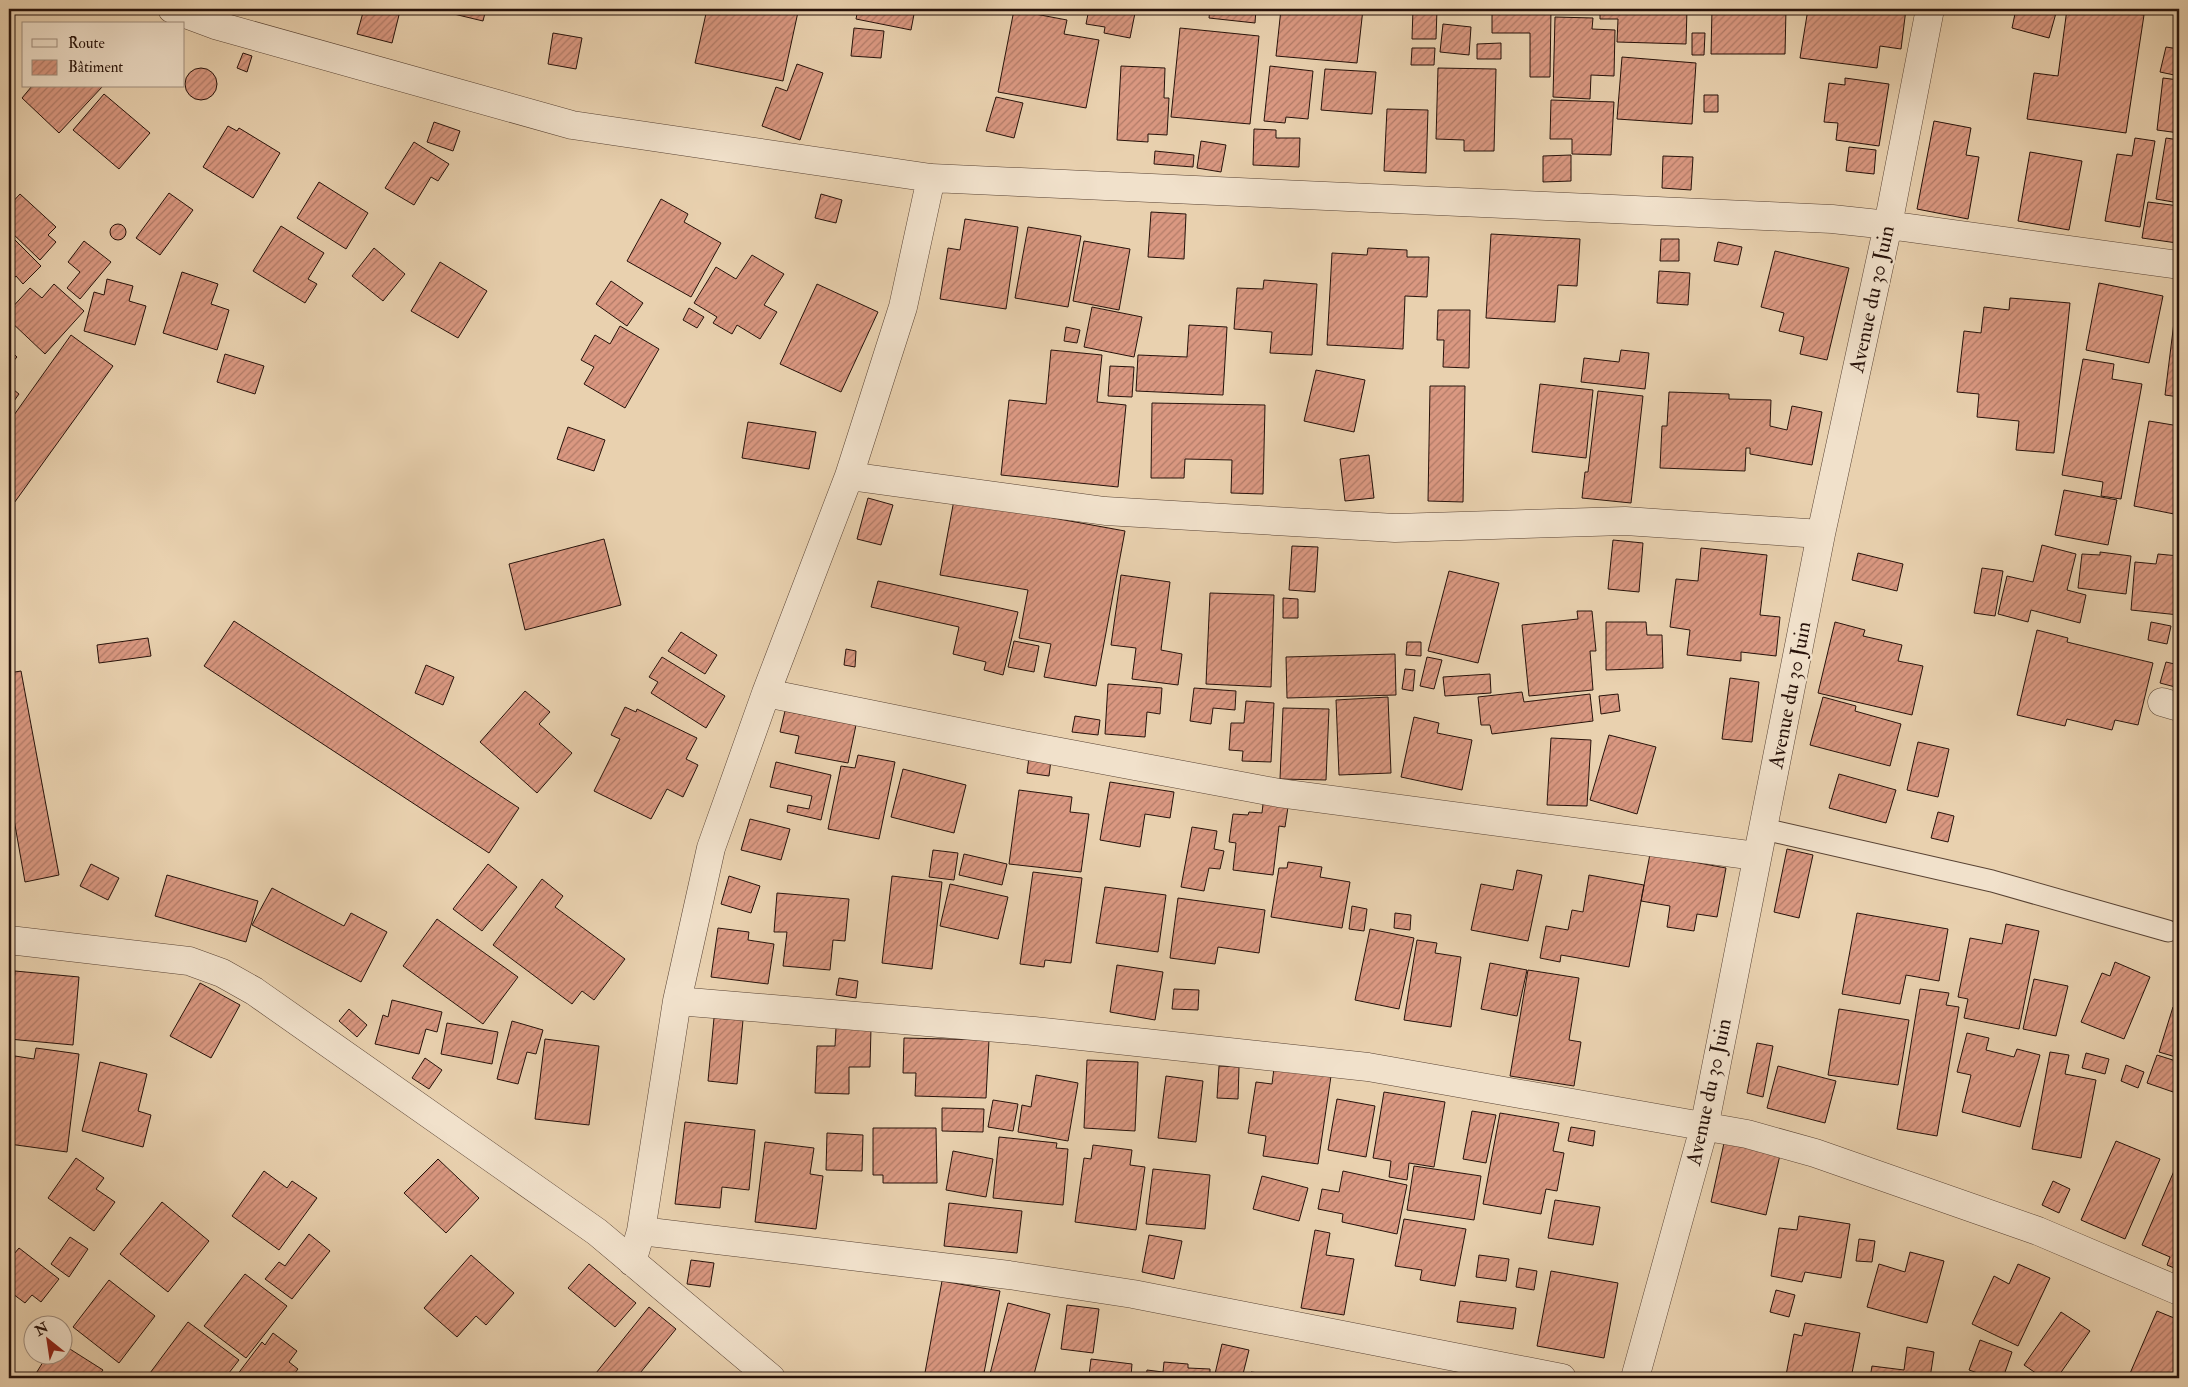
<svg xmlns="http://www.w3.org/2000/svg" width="2188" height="1387" font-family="'IM FELL Double Pica',serif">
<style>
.building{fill:url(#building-hatch);stroke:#27120a}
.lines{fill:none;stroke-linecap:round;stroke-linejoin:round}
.lane-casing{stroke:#584233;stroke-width:23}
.street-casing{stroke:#584233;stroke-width:29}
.lane{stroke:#f1e1cb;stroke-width:21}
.street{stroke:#f1e1cb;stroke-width:28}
.labels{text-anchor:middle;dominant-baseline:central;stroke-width:4.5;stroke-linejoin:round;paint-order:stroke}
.street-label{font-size:21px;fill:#27120a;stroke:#f1e1cb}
</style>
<defs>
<pattern id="building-hatch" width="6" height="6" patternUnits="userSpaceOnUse" patternTransform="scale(1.25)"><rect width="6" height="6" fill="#da9881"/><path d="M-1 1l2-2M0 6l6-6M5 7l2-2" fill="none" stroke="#b17b68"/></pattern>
</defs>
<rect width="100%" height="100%" fill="#e9d1af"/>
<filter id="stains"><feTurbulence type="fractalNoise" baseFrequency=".004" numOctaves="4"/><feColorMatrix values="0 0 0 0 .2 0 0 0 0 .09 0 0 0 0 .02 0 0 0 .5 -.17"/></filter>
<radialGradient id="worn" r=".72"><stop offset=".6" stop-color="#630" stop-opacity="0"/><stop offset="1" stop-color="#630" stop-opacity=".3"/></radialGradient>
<path class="building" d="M364,9h25l11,2 -8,32 -35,-9z
M433,9h53l-3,12z
M707,9h75l16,3 -15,69 -88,-18z
M858,9h57l-4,21 -55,-11z
M1089,9h24l22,4 -5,25 -26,-5 1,-6 -19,-3z
M1210,9h46l-1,14 -46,-5z
M1281,9h82l-6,54 -81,-7z
M1413,9h24l-1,30h-24z
M1492,9h59l-1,68h-20v-44h-38z
M1600,9h87l-1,35 -69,-2 1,-23h-18z
M1712,9h74l-1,45h-74z
M1808,9h42l37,5v-5h19l-5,40 -21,-3 -3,22 -77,-10z
M2016,9h26l14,4 -7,25 -37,-10z
M2067,9h32l45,6 -18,118 -99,-14 7,-46 24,3z
M1014,10l53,10 -3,14 35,6 -13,68 -88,-16z
M1555,17l38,1 -1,11 23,1 -1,46 -23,-1 -1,24 -37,-2z
M1443,24l28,3 -2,28 -29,-3z
M854,28l30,3 -3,27 -30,-2z
M1180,28l79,8 -9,88 -79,-7z
M553,33l29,5 -6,31 -28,-5z
M1692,33h13l-1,22h-12z
M1501,43v16h-24v-15z
M2166,47l13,2v27l-19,-4z
M1412,48h23l-1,17h-23z
M243,53l9,3 -5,16 -10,-4z
M1622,57l74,6 -4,61 -75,-5z
M797,64l26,9 -23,67 -38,-14 14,-39 11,4z
M1121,66l44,2 -1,30h5l-2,37 -19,-1v8l-31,-2z
M1270,66l43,5 -5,48 -22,-2 -1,6 -21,-2z
M1438,68l58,1 -2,82h-30v-11l-28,-1z
M185 84a16 16 0 1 1 32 0a16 16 0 1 1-32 0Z
M1325,69l51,3 -4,42 -51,-4z
M1845,78l44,6 -10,62 -43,-6 2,-17 -14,-1 5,-39 16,2z
M2163,78l16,2v53l-22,-3z
M32,86h71l-44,47 -37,-35z
M104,94l46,39 -31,36 -46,-39z
M1704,95h14v17h-14z
M996,97l27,6 -9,35 -28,-7z
M1551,100l63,2 -3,53 -39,-1v-15h-22z
M1387,109l41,1 -2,63 -42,-2z
M1934,121l37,7 -5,27 13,2 -11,62 -51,-10z
M434,122l26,9 -7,20 -26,-9z
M228,126l9,5 2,-3 41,25 -27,45 -50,-31z
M1254,129l22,1v8h24l-1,29 -46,-2z
M2135,138l20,3 -15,86 -35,-6 12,-67 15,2z
M2166,138l13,2v63l-23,-4z
M1201,141l25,4 -5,27 -24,-4z
M414,142l35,22 -11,17 -7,-4 -17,28 -29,-17z
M1849,147l27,3 -2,24 -28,-3z
M1155,151l39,4 -1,12 -39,-3z
M2030,152l52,9 -13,69 -51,-9z
M1571,155v26l-28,1v-26z
M1663,156l30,1 -2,33 -29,-2z
M319,182l49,31 -22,36 -49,-31z
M169,193l24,17 -33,45 -24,-17z
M20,194l36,33 -8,8 8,7 -16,18 -31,-30v-24z
M821,194l21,6 -6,23 -21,-5z
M661,199l27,15 -4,8 37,21 -30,54 -64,-36z
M2148,202l31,4 -2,37 -35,-5z
M1151,212l35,2 -2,45 -36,-2z
M965,219l53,8 -12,82 -66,-10 8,-51 12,2z
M110 232a8 8 0 1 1 16 0a8 8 0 1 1-16 0Z
M281,226l43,27 -16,26 9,5 -12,19 -52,-32z
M1028,227l53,9 -13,71 -53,-9z
M9,234l32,32 -18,18 -7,-8 -6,7 -1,-1z
M1491,234l89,5 -3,47 -19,-1 -3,37 -69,-4z
M1661,239h18v22h-19z
M84,241l27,21 -31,37 -13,-11 13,-16 -12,-10z
M1084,241l46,8 -11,61 -46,-9z
M1718,242l24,5 -4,18 -24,-4z
M374,248l31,26 -22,27 -31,-25z
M1368,248l39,2v7h22l-2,40 -22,-1 -2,53 -76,-4 5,-92 35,2z
M1775,251l74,17 -22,92 -27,-6 4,-17 -25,-6 5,-18 -23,-6z
M752,255l32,19 -20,31 13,7 -17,27 -23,-14 -5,9 -19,-11 4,-6 -23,-14 22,-36 20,12z
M440,262l47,29 -29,47 -47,-27z
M1659,271l31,2 -2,32 -31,-2z
M182,272l36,12 -7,20 18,6 -12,40 -54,-17z
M107,279l26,7 -4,15 17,5 -11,39 -51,-14 10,-39 10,3z
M1264,280l53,4 -5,71 -42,-2 2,-21 -38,-3 3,-41 26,1z
M611,281l32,22 -16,23 -31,-22z
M2099,283l64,13 -14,67 -63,-13z
M54,284l30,27 -39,43 -36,-34v-9l21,-23 12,10z
M817,284l61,28 -37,80 -61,-28z
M2010,298l60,5 -16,150 -38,-3 3,-29 -42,-4 2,-23 -22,-2 7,-61 17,2 3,-26 25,3z
M1092,307l50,10 -8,40 -50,-10z
M689,308l15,9 -7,11 -14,-8z
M1438,310h32l-1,58 -26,-1 1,-27h-7z
M2175,314l4,1v82l-14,-2z
M1189,325l38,2 -4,68 -87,-4 2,-36 49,2z
M620,326l39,23 -34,59 -41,-24 10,-17 -13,-7 14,-25 15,9z
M1066,327l14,3 -3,13 -13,-2z
M71,335l42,31 -104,144v-88z
M9,349l8,8 -8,9z
M1051,350l51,5 -5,47 29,3 -8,82 -117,-12 8,-75 37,4z
M1621,350l28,3 -4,36 -64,-7 3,-24 35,4z
M225,354l39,12 -9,28 -38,-12z
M2083,359l31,5 -2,15 30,5 -21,115 -20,-3 2,-14 -41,-7z
M1110,366l24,1 -2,30 -24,-1z
M1316,370l49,10 -11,52 -50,-11z
M1540,384l53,6 -7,68 -54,-6z
M9,386l10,8 -10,14z
M1430,386h35l-2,116 -35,-1z
M1598,391l45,5 -12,107 -49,-5 3,-26h3z
M1669,392l60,2v5l42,1 -1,26 17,4 5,-24 30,6 -10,53 -62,-11v-6h-4l-1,23 -85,-3 2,-42h5z
M1152,403l113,2 -2,89 -32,-1 1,-33 -47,-1 -1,19h-33z
M2149,421l30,5v89l-45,-9z
M748,422l68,10 -7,37 -67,-11z
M568,427l37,13 -11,31 -37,-12z
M1369,455l5,43 -29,3 -5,-42z
M2064,490l53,10 -9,45 -53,-10z
M868,498l25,7 -12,40 -24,-6z
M954,500l171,31 -29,155 -52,-9 7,-33 -32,-6 9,-48 -88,-15z
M604,539l17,66 -96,25 -16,-66z
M1613,540l30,3 -4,49 -31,-3z
M2042,545l34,9 -9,36 19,5 -6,28 -49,-13 -3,12 -30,-8 9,-38 26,6z
M1292,546l26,1 -3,45 -26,-2z
M1701,548l66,7 -7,60 20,2 -4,39 -35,-4v9l-54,-6 3,-25 -20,-3 6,-48 22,2z
M2100,552l31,4 -5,38 -48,-6 4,-34 18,1z
M1858,553l45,11 -6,27 -45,-11z
M2158,554l21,2v59l-48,-5 4,-48 21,2z
M1982,568l21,3 -8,45 -21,-3z
M1449,571l50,12 -21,80 -50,-12z
M1121,575l49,7 -9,68 21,4 -4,31 -46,-6 4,-31 -25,-3z
M878,581l140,31 -15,63 -19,-5 2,-8 -33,-8 6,-27 -88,-20z
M1210,593l64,2 -3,92 -65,-3z
M1283,598l15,1v19h-15z
M1577,611h15l4,40h-6l3,39 -64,6 -7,-71 56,-6z
M234,621l285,187 -30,45 -285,-187z
M1606,622h40l1,13h15l1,33 -57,2z
M1835,622l30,8 -2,6 39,9 -4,16 25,5 -11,49 -94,-22z
M2151,622l20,4 -4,18 -19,-4z
M2037,630l31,8 -1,4 86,21 -15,62 -23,-5 -3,10 -45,-11 -2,7 -48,-11z
M681,632l36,23 -12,19 -37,-23z
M148,638l3,18 -52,7 -2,-18z
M1014,641l25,5 -5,26 -26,-5z
M1407,642h14v14l-15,-1z
M846,649l10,2 -1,16 -11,-2z
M1395,654l1,41 -109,3 -1,-41z
M662,657l63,39 -19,32 -55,-35 7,-11 -9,-5z
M1427,657l15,3 -8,29 -14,-3z
M2166,662l13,3v23l-19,-5z
M426,665l28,12 -11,28 -28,-12z
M1405,669l10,1 -2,21 -11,-2z
M21,671l38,204 -34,7 -16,-91v-118z
M1490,674l1,19 -46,3 -2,-19z
M1730,678l29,4 -7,60 -30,-3z
M1108,684l54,4 -2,26 -13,-2 -2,25 -40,-3z
M1194,688l42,3 -1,19 -22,-2 -2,16 -21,-3z
M525,691l25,21 -11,12 33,29 -35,40 -57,-51z
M1522,692l2,10 66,-8 3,27 -101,13 -2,-9h-9l-3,-28z
M1618,694l2,17 -19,3 -2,-18z
M1388,697l3,76 -52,2 -3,-75z
M1823,697l33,9 -1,5 46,13 -11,42 -80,-21z
M1246,701l28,2 -3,59 -29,-1 1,-10 -14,-1 2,-27h13z
M625,707l11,5 1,-3 60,29 -11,21 12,6 -15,32 -16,-8 -16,30 -57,-28 26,-52 -9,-4z
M1283,708l46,1 -3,71 -46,-1z
M785,711l71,14 -8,38 -53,-10 4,-17 -19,-4z
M1075,716l25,4 -2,15 -26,-3z
M1414,717l25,6 -2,10 35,7 -10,50 -61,-13z
M1609,735l47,12 -19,67 -47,-14z
M1551,738l40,2 -4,66 -40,-1z
M1918,742l31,7 -11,48 -31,-7z
M858,755l37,7 -16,77 -51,-10 13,-63 14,2z
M1029,757l22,3 -2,16 -22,-3z
M776,762l55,13 -10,45 -34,-8 1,-7 21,4 3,-13 -42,-9z
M903,769l63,16 -12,48 -63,-16z
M1839,774l57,16 -10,33 -57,-15z
M1110,782l64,10 -4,26 -25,-4 -5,33 -40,-7z
M1019,790l53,7 -2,15 19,2 -8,58 -72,-8z
M1263,804l25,3 -3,20 -6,-1 -6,49 -40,-5 3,-27 -7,-1 4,-28 15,1 1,-3 13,1z
M1938,812l16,4 -6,26 -17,-4z
M750,819l40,10 -9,31 -40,-10z
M1192,827l25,4 -3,18 10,2 -4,18 -11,-1 -5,23 -23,-4z
M1787,849l26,6 -14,63 -25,-6z
M933,850l25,3 -4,27 -25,-3z
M964,854l43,10 -5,21 -43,-10z
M1650,854l76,14 -9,49 -20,-3 -3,17 -27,-4 3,-21 -29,-5z
M1288,862l34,5 -2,10 30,5 -8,46 -71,-11 8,-49h8z
M91,864l28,14 -11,22 -28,-14z
M488,864l29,23 -35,44 -29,-22z
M1517,870l25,5 -14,66 -57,-11 10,-46 32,6z
M1033,872l49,6 -11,85 -26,-3 -1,7 -24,-3z
M167,875l91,26 -12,41 -91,-26z
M1589,875l55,10 -15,82 -68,-12 -1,7 -20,-4 6,-32 22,4 4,-20 11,2z
M729,876l31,10 -9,27 -30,-9z
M892,876l50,6 -10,87 -50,-6z
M542,879l21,17 -8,11 70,52 -31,41 -12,-9 -10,13 -79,-59z
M950,884l58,13 -10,42 -58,-13z
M1105,887l61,8 -8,57 -62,-9z
M272,888l72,38 7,-13 36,19 -26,50 -109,-57z
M777,893l72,6 -4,42 -12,-1 -3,30 -47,-4 4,-34h-13z
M1178,898l87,12 -6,43 -41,-6 -3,17 -45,-6z
M1352,906l15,3 -3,22 -15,-2z
M1395,913l16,2 -1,15 -16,-2z
M1857,913l91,16 -9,52 -33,-6 -6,29 -58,-10z
M437,919l81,58 -35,47 -80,-58z
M2006,924l33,7 -20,98 -55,-11 4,-19 -10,-2 12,-59 32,6z
M718,928l31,4 -1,8 26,4 -6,40 -57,-7z
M1370,929l44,9 -15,71 -44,-9z
M1417,940l20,3 -2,10 26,4 -10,70 -47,-7z
M2115,962l35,15 -26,62 -43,-17 21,-49 8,3z
M1490,963l37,7 -10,46 -36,-7z
M1117,965l46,7 -8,48 -45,-8z
M1528,970l51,8 -10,62 12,2 -7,44 -64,-10z
M15,971l64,6 -6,68 -64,-6z
M839,978l19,3 -2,17 -20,-3z
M2034,979l34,7 -12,50 -33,-7z
M200,983l40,22 -29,53 -41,-22z
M1174,989l25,1 -1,20 -26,-1z
M1920,989l29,4 -3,12 13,2 -22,129 -40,-7z
M392,1000l50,12 -5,20 -11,-3 -7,25 -44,-10 8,-29 5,2z
M2173,1007l6,2v49l-20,-6z
M349,1009l18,16 -10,12 -18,-16z
M1839,1009l70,11 -11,65 -70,-10z
M714,1018l29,2 -6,64 -29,-3z
M512,1021l31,9 -7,24 -9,-2 -9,32 -21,-5z
M447,1023l51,9 -6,32 -51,-10z
M836,1028h35l-1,39h-21v27l-34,-1 2,-47h18z
M1967,1033l22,5 -3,12 28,7 3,-8 23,6 -20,72 -58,-15 9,-37 -14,-3z
M904,1038l85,2 -3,58 -71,-2 1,-23h-13z
M545,1039l54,7 -10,79 -54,-6z
M1757,1043l16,3 -10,51 -16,-4z
M36,1048l43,6 -12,98 -58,-8v-46l6,-42 19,3z
M2050,1052l19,3 -4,19 31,6 -15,78 -49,-9z
M2086,1053l23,6 -4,15 -23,-6z
M2157,1055l22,7v32l-32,-11z
M425,1058l17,12 -13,19 -17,-11z
M1087,1060l51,2 -3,69 -51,-3z
M100,1062l47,12 -9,37 13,4 -8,32 -61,-16z
M2126,1065l18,7 -6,16 -17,-7z
M1219,1066l20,1 -1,32 -21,-1z
M1778,1066l58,15 -11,42 -58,-15z
M1274,1068l57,8 -13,88 -55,-8 3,-20 -18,-3 8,-51 16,2z
M1036,1075l42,8 -10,58 -50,-9 4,-27 9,2z
M1166,1076l37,5 -7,61 -38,-4z
M1384,1092l61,10 -11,65 -25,-4 -2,17 -18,-3 2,-16 -18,-3z
M1337,1099l38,7 -9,51 -38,-7z
M993,1100l25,4 -5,27 -25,-4z
M942,1108l42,1 -1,23 -41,-1z
M1472,1111l24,4 -10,48 -23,-4z
M1500,1113l59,10 -6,28 11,2 -7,38 -11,-2 -5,25 -58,-10z
M685,1122l70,8 -6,60 -27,-3 -2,21 -45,-4z
M1571,1127l24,4 -2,15 -25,-5z
M873,1128h63l1,55h-54v-8h-10z
M827,1133l36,2 -1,36 -36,-1z
M999,1137l58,6 -1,5 12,1 -5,56 -70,-7z
M2116,1141l44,18 -35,80 -44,-19z
M765,1142l49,6 -4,26 13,2 -7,53 -61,-7z
M1724,1143l56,12 -14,60 -55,-13z
M1093,1145l39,5 -2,15 15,2 -9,63 -61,-8 9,-64 7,1z
M953,1151l40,8 -7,38 -40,-7z
M76,1158l28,20 -8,11 19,13 -21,29 -46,-33z
M438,1159l41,39 -33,35 -42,-40z
M1414,1166l67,10 -7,44 -67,-10z
M1153,1169l57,6 -5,54 -59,-5z
M264,1171l23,17 5,-7 25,17 -38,52 -47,-34z
M1343,1171l64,14 -10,49 -55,-12 1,-8 -25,-5 4,-20 17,3z
M2174,1171l5,2v97l-12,-5 3,-8 -28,-12z
M1262,1176l46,12 -9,33 -46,-12z
M2053,1181l17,8 -11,24 -17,-8z
M1555,1200l45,7 -7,38 -45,-7z
M162,1202l47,39 -41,51 -48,-38z
M949,1203l73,8 -5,42 -73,-7z
M1799,1216l51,8 -9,54 -36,-6 -3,10 -31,-6 8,-48 18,2z
M1404,1219l62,10 -11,57 -35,-6 2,-10 -27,-4z
M1315,1230l15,3 -4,22 28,4 -10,56 -43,-7z
M309,1234l21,17 -38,48 -27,-20 14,-17 6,4z
M1149,1235l33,6 -8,38 -32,-7z
M70,1237l18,12 -19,28 -18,-13z
M1859,1239l16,2 -3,21 -16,-1z
M19,1248l40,31 -18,23 -9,-7 -7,8 -16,-12v-31z
M1910,1252l34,9 -17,62 -60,-16 12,-43 26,8z
M471,1255l43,38 -28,32 -10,-9 -19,21 -33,-29z
M1479,1255l30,4 -3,22 -30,-4z
M691,1260l23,3 -4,24 -23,-3z
M589,1264l47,39 -21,24 -47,-39z
M2018,1264l32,14 -32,68 -46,-22 22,-48 15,8z
M1519,1268l18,3 -3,19 -18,-3z
M1551,1271l67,12 -14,75 -67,-12z
M245,1274l42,32 -41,52 -42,-32z
M109,1280l46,36 -36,47 -46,-36z
M942,1281l58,10 -17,87h-59z
M1776,1290l19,5 -6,22 -19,-5z
M1460,1301l56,7 -3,21 -56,-7z
M1008,1303l42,11 -17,64h-44z
M1067,1305l32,4 -6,44 -32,-4z
M649,1307l27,22 -40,49h-44z
M2157,1311l22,9v53l-2,5h-49z
M2061,1312l29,19 -33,47h-14l-19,-13z
M188,1322l51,38 -14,18h-68l-7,-5z
M1805,1323l55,10 -9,45h-57l-8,-3 8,-41 8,2z
M273,1333l24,18 -8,11 9,7 -7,9h-21l-8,-6 -4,6h-16l-5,-3 25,-33 3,3z
M1980,1340l32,12 -9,26h-11l-23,-8z
M62,1344l41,26 -6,8h-58l-4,-3 13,-21h14z
M1222,1344l27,6 -7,28h-28z
M1907,1347l27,5 -4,26h-60l2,-12 32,4z
M1091,1359l41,5 -1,12h8v2h-67l1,-4 16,1z
M1164,1362l24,2v4l22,1v9h-64l1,-8 16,2z
M1251,1372l47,6h-48z"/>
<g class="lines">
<g class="lane-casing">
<path id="lane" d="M1764,829l228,52 176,50"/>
</g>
<g class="street-casing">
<path id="street" d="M172,9l43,16 357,100 359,53 901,41 56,6 291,40
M849,476l256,35 290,17 230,-7 196,13
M766,693l257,52 256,48 477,63
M2162,702l17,5
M9,940l180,21 33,12 32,18 343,241 174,146
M677,1001l357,30 334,36 379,67 68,19 223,78 141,60
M641,1231l368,44 124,19 429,84
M632,1262l9,-31 36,-230 34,-153 55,-155 83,-217 54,-169 28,-129
M1635,1378l69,-250 117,-594 67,-309 42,-216"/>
</g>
<use href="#lane" class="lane"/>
<use href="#street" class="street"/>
</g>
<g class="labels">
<g class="street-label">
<text transform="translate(1872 299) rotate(-78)">Avenue du 30 Juin</text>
<text transform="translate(1790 695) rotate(-79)">Avenue du 30 Juin</text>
<text transform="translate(1709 1092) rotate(-78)">Avenue du 30 Juin</text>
</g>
</g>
<rect width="2188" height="1387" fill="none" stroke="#e9d1af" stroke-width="30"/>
<rect x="10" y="10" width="2168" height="1367" fill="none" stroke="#27120a" stroke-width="2.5"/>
<rect x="15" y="15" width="2158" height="1357" fill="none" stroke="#27120a"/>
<rect x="22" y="22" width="162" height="65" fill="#f1e1cb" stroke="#a08e7e"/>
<rect x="32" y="39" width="25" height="8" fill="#f1e1cb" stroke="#a08e7e"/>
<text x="68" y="48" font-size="15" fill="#27120a">Route</text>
<rect x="32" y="60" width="25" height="15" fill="url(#building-hatch)" stroke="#a08e7e"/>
<text x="68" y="72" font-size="15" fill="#27120a">Bâtiment</text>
<g transform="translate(48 1340) rotate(330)"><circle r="24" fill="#f1e1cb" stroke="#a08e7e"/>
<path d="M0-4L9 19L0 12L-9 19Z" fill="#8f2418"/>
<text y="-8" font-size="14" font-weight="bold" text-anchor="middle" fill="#27120a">N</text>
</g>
<rect width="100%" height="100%" filter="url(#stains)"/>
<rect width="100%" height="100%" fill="url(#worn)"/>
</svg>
